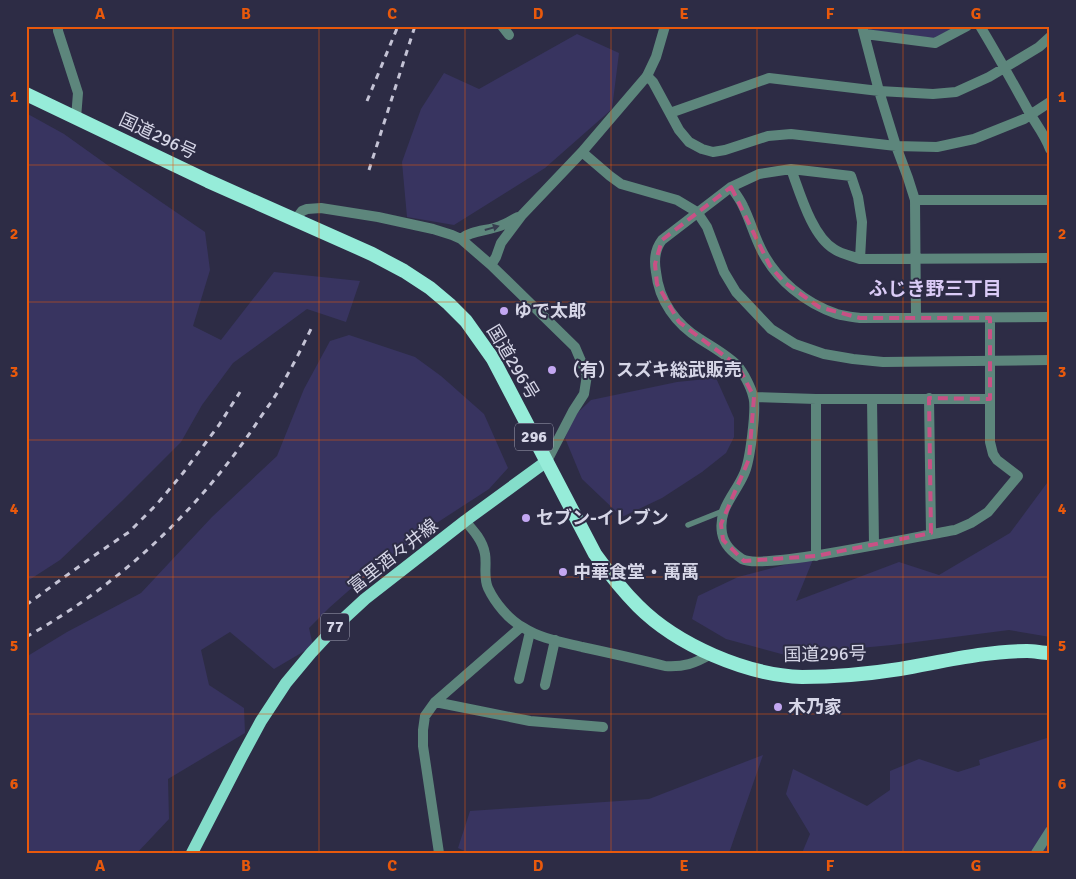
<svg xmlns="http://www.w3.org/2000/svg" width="1076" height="879" font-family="Signika,'Noto Sans JP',sans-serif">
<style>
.green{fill:#383460}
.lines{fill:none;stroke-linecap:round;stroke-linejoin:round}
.service{stroke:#5d867c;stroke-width:5.5}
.minor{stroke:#5d867c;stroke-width:10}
.tertiary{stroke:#5d867c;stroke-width:10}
.primary{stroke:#84ddca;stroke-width:12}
.trunk{stroke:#96ecd9;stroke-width:14}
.rail{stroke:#c4c3d5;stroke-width:3;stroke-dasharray:6 6;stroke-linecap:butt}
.oneway{fill:#373e50}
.marked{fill:none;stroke:#c85185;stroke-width:4;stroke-dasharray:10 6;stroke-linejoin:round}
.grid{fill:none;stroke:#e8590c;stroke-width:1;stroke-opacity:0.55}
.poi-dot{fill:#c3a7f2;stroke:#2d2c45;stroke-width:2}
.labels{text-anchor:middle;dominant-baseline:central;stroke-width:4;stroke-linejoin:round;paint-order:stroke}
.shield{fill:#2d2c45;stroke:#a3a3b6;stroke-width:1}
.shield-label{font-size:16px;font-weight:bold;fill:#d6d6e7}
.street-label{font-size:18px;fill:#d6d6e7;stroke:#2d2c45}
.poi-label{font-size:18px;font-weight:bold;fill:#d6d6e7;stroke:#2d2c45;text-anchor:start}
.neighbourhood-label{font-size:19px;font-weight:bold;fill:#dacbf6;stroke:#2d2c45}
.neatline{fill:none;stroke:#e8590c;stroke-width:2}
.grid-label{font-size:16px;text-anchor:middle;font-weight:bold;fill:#e8590c}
</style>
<rect width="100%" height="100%" fill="#2d2c45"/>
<path class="green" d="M865,26h92l-22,12 -69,-7z
M577,34l42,19 -7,56 -67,59 -91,57 -47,-8 -5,-55 19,-53 23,-36 35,16z
M26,113l38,21 49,35 92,63 5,38 -17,56 28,14 53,-68 86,9 -14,41 -39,-13 -74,54 -31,42 -21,37 -59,59 -62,59 -34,22z
M349,335l66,22 26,19 43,38 24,54 -19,21 -57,37 -51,36 -52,46 -20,20 4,18 -39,23 -44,-37 -29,18 8,35 35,23 1,25 -77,46 1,40 -32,34h-111v-196l41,-25 74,-39 71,-76 65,-61 27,-67 26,-48z
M716,378l18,40v19l-8,16 -24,19 -40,26 -40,19 -40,-38 -17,-41 9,-22 17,-16 86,-18z
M1050,479v158l-41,-7 -117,15 -107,10 -59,-16 -34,-20 6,-23 40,-19 76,-20 -18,44 103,-39 40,13 71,-42z
M1050,737v116h-248l8,-19 -24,-40 7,-25 74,37 23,-16v-19l29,-12 39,13 22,-7 -1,-5z
M763,755l-34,98h-260l-11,-5 12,-37 179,-12z"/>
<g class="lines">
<path class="service" d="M688,525l35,-14"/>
<path class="minor" d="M502,26l7,9
M862,26l17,65 17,55 12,32 7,22 1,117
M980,26c17,28 33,57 49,86 7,12 16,23 21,37
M865,34l70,9 32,-17
M647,76l6,6 26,48 10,12 13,7 11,3 12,-2 43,-14 23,-2 105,12 41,1 37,-8 50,-20 26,-17
M670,113l99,-35 110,13 54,3 23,-2 33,-15 50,-30 11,-10
M791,169c9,24 21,67 43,80 7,5 18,7 26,10l190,-1
M731,187c4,6 9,12 12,19 7,14 11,29 18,43 15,31 44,54 76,65 7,2 16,3 23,4l190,-1
M915,200h135
M860,259l2,-37 -4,-25 -7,-21 -60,-7 -32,5 -28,13 -69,53c-7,9 -8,21 -6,32 3,29 20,52 44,67 13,8 27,16 37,26 6,7 14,22 16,31 4,11 -3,66 -9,78 -9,21 -26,34 -22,59 2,12 10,19 20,26 18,12 181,-24 213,-29l16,-7 17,-11 30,-36 -21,-16 -4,-6 -3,-12v-124
M754,397l62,2h174
M929,398l2,135
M816,399v157
M872,399l2,146
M519,679l11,-47
M545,685l10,-45
M435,702l95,19 73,6
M439,853l-16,-107v-16l2,-14 10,-14 86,-75
M1036,853l14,-22"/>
<path class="tertiary" d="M58,26v5l20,62 -2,25
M582,152l28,24 11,8 56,16 20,12 10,15 17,45 12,20 35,37 24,15 29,10 29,5 30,3 167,-2
M296,219l6,-8 5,-2 14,-1 57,9 55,12 19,6 9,4 30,26 84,82 12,28 -3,19 -11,17 -26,50
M461,239c10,-9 27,-8 39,-13 6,-2 12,-6 18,-9
M491,265l5,-8 5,-14 21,-28 60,-63 65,-76 9,-19 9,-31
M465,521c9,10 18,20 20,33 2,11 -2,23 3,34 7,15 21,32 36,40 17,11 39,14 58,19 28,6 55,12 83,19 19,1 29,-2 46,-12"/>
<path class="primary" d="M192,853l49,-95 20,-37 25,-38 25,-30 28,-30 26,-24 100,-78 82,-60"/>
<path class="trunk" d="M26,94l182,87 164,73 32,17 26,17 19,16 17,17 27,38 102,195c13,18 27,36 43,52 39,39 108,69 164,71 32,0 66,-3 98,-8 41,-7 85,-18 127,-18 8,0 15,2 23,2"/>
<path class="rail" d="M367,101l31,-75
M369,170l46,-144
M26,605l66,-48 37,-25 28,-28 26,-31 36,-48 21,-33
M26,637c95,-53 175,-129 234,-219 9,-13 18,-25 25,-39 10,-17 19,-36 28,-54"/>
</g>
<defs><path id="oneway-solid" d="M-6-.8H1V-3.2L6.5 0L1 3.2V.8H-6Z" transform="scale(1.25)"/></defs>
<use class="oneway" href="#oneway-solid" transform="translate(492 228) rotate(-16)"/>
<path class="marked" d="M731,187l39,79 14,16 35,25 41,11h130v81l-61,-1 2,135 -115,23 -72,5 -21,-21 -2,-16 28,-65 5,-62 -16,-31 -59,-44 -22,-38 -2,-20 7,-24z"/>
<path class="grid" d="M173,26v827M319,26v827M465,26v827M611,26v827M757,26v827M903,26v827M26,165h1024M26,302h1024M26,440h1024M26,577h1024M26,714h1024"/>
<g class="poi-dot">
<circle cx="504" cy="311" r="5"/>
<circle cx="552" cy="370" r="5"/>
<circle cx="526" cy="518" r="5"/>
<circle cx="563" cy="572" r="5"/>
<circle cx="778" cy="707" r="5"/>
</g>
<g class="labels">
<g class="shield">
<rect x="515" y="423.5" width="38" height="27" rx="4"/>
<rect x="321" y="613.5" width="28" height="27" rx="4"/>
</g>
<g class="shield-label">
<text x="534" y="437">296</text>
<text x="335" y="627">77</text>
</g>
<g class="street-label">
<text transform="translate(158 136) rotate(25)">国道296号</text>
<text transform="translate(513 362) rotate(59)">国道296号</text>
<text transform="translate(393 556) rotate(-38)">富里酒々井線</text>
<text transform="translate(825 654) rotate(-1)">国道296号</text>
</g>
<g class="poi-label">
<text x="514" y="311">ゆで太郎</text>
<text x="562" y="370">（有）スズキ総武販売</text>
<text x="536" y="518">セブン-イレブン</text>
<text x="573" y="572">中華食堂・萬萬</text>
<text x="788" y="707">木乃家</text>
</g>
<g class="neighbourhood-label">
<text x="935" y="289">ふじき野三丁目</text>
</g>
</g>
<rect width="1076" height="879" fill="none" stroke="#2d2c45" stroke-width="55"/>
<rect x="28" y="28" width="1020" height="824" class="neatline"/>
<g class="grid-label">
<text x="100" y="19">A</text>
<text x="246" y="19">B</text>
<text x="392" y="19">C</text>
<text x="538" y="19">D</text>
<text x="684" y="19">E</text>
<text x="830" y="19">F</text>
<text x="976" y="19">G</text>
<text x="14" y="102">1</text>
<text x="1062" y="102">1</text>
<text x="14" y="239">2</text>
<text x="1062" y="239">2</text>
<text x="14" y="377">3</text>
<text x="1062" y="377">3</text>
<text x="14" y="514">4</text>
<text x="1062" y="514">4</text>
<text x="14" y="651">5</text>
<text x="1062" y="651">5</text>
<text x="14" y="789">6</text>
<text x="1062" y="789">6</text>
<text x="100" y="871">A</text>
<text x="246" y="871">B</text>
<text x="392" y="871">C</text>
<text x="538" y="871">D</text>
<text x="684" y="871">E</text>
<text x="830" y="871">F</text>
<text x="976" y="871">G</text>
</g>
</svg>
